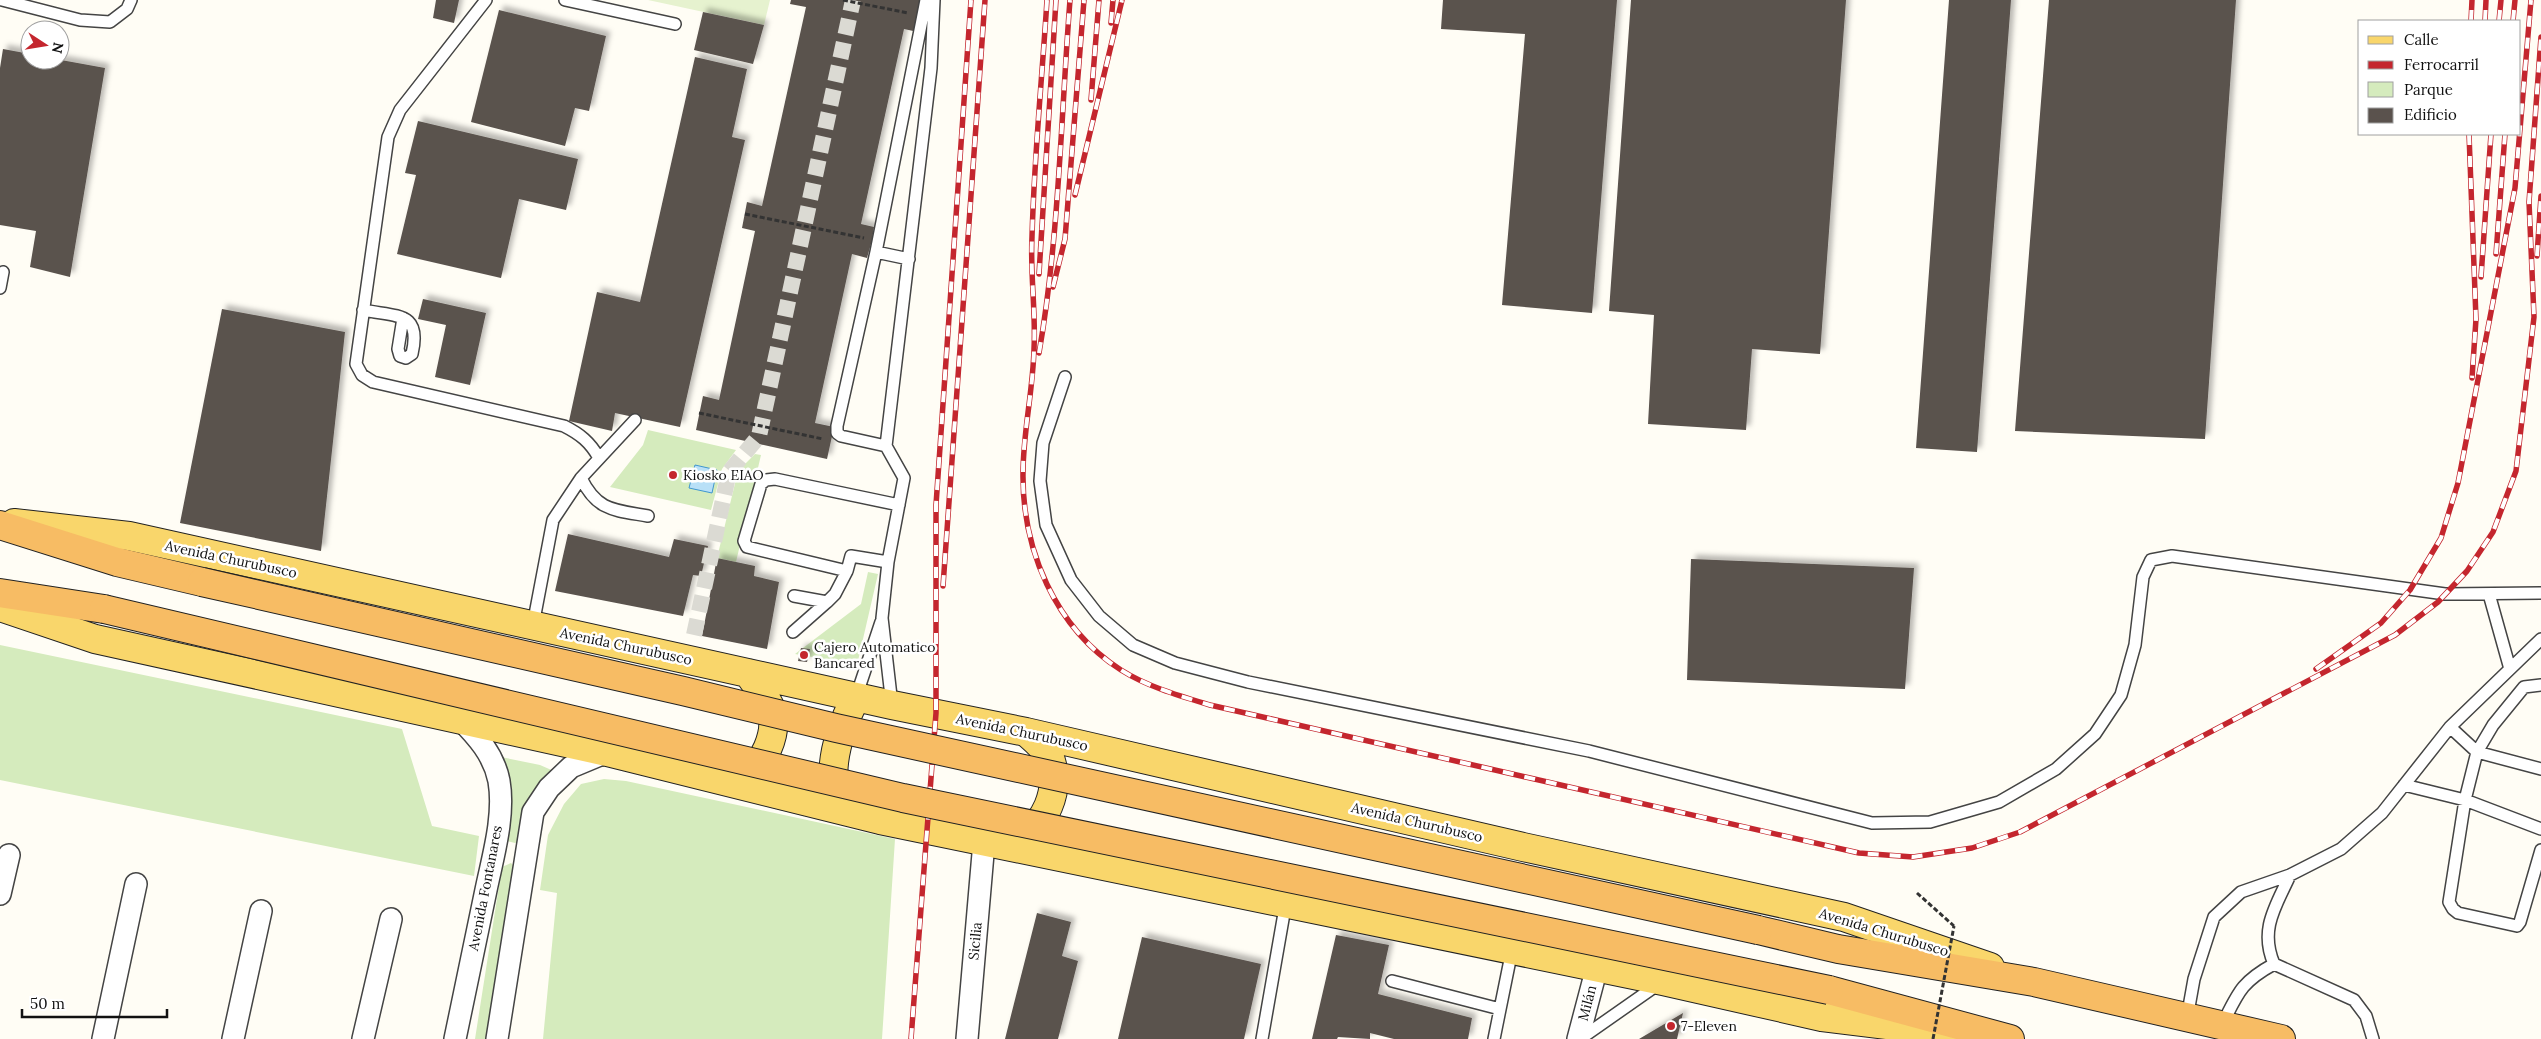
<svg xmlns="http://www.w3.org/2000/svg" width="2541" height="1039" font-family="Lora,serif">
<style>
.green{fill:#d5ebbd}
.pitch{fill:#e6f2cf}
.water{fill:#b9e0f7;stroke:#3f96cf}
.building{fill:#5a524d;filter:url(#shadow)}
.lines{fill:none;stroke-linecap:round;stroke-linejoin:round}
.pedestrian-tunnel{stroke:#dbdad3;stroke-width:16;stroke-dasharray:16 8;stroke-linecap:butt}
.service-casing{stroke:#444;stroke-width:14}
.minor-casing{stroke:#444;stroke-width:24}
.primary-casing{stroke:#222;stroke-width:30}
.trunk-casing{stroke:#222;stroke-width:30}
.path{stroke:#333;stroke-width:3;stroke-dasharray:5 2.5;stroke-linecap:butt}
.service{stroke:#fff;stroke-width:11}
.minor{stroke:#fff;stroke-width:21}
.primary{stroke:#f9d66b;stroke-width:28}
.trunk{stroke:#f7bc64;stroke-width:28}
.rail-casing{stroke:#c4262e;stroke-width:5.5}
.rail{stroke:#fff;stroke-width:4;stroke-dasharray:11;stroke-linecap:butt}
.trunk-bridge-casing{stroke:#222;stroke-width:30;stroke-linecap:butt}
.path-bridge{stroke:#333;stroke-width:3;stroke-dasharray:5 2.5;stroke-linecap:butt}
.trunk-bridge{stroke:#f7bc64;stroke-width:28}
.poi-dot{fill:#c4262e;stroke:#fff;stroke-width:2}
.labels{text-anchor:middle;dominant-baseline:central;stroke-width:5;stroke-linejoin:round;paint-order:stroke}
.poi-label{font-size:14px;fill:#111;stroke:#fff;text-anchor:start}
.street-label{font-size:14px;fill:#111;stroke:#fff}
</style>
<defs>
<filter id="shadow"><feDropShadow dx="4.5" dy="-4.5" stdDeviation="2.5" flood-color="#0004"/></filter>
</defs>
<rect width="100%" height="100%" fill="#fffdf5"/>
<path class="green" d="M648,430l88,20 -14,19 -11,41 -101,-23 33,-42z
M755,454l6,1 -25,107 -19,-4 21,-87z
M868,572l10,2 -21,91 -62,-11 66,-50z
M0,645l402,84 30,97 47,10 -5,40 -474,-96z
M501,757l39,8 16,7 -36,70 -5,1 -8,-2z
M604,779l22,2 269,58 -13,200h-339l14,-146 -17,-3 8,-55 16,-31 17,-20z
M511,863l5,5 -27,171h-14l27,-172z"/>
<path class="pitch" d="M648,0h122l-6,25z"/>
<path class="water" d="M695,465l22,5 -5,23 -23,-5z"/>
<path class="building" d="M436,0h23l-5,23 -21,-5z
M791,0h134l-7,32 -14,-3 -43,195 13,3 -2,13 -5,18 -15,-4 -37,169 19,4 -7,32 -131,-29 7,-34 16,4 36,-169 -13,-3 5,-26 15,4 44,-199 -16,-3z
M1443,0h174l-25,313 -90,-8 23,-271 -84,-5z
M1631,0h215l-26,354 -68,-5 -6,81 -98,-6 6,-109 -45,-4z
M1949,0h62l-34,452 -61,-4z
M2049,0h187l-31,439 -190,-8z
M499,10l107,26 -17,75 -14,-3 -10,38 -94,-24z
M703,12l61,13 -11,39 -59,-14z
M3,49l27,5v6h31l44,8 -35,209 -40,-10 6,-36 -36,-6v-157z
M695,57l52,12 -15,68 13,3 -65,287 -65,-14 -3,18 -43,-10 28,-129 43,10z
M418,121l160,38 -12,51 -47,-11 -18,79 -104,-24 19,-79 -11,-2z
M423,299l63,14 -16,72 -35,-8 11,-52 -28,-6z
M222,309l123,23 -24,219 -141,-28z
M568,534l101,23 5,-18 34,7 -7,30 -8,-1 -10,41 -128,-25z
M717,558l38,8 -1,10 25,6 -12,67 -65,-13z
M1691,559l223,9 -9,121 -218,-9z
M801,648l9,1 -3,13 -9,-1z
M1037,913l34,9 -9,34 16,5 -20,78h-53z
M1336,935l53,10 -11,49 94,24 -4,21h-74l-24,-6v6l-32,-2 -1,2h-25z
M1142,937l119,27 -17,75h-126z
M1683,1013l-6,26h-38z"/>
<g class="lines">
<path class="pedestrian-tunnel" d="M694,635l35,-163 30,-36 94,-436"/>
<g class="service-casing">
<path id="service" d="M2,0l78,20 30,2 17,-13 4,-9
M486,0l-86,110 -12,27 -32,227 6,11 11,7 191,44c16,8 26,16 35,32
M565,0l110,24
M876,252l33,7
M0,288l3,-16
M363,310c34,7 59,1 49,44l-6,4 -6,-2 -2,-7 5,-31
M1065,377l-22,66 -3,38 6,44 25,55 28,36 34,29 42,18 73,19 341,69 283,72 58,-1 69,-20 57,-33 39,-35 26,-39 14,-50 8,-68 8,-17 21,-4 273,38 96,-1
M886,446l-45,-10 -4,-3v-7l39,-174 50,-252
M581,478c16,33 33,32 67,38
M888,562l-37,-6 -4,15 -100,-24 -3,-6 17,-57 5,-4 9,-1 124,26
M2489,594l21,75
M794,596l33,6 8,-8 12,-23
M533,625l20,-105 28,-42 54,-58
M793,632l34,-30
M2541,685l-17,2 -31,38 -16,27 -12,48 -16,102 4,7 5,4 59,13 3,-4 21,-72
M856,697l25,-75
M892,705l-10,-87 6,-56 16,-84 -18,-32 45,-378 3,-68
M2450,727l27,25 64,17
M2404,785l61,15 76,29
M2290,875c-14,31 -31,54 -16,89l80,36 12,16 7,23
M1392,981l108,28
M2187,1018l7,-39 20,-62 27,-25 49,-17 51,-26 41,-36 68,-86 91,-88
M2222,1025c16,-32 19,-43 52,-61
M1262,1039l24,-137
M1494,1039l18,-89
M1580,1039l80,-56"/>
</g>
<g class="minor-casing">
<path id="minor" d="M0,894l9,-39
M103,1039l33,-155
M233,1039l28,-128
M363,1039l28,-120
M455,1039c10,-50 21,-99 31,-149 7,-34 19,-74 13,-109 -5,-26 -22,-45 -40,-63
M497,1039l36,-227 16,-24 22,-21 36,-15
M967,1039l17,-197
M1578,1039l19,-72"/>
</g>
<g class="primary-casing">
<path id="primary" d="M14,523l115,13 763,169 134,27 497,115 321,70 146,50
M0,607l95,32 512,113 273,68 783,161 159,36 137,17
M742,777c22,-10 37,-45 29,-68 -5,-13 -15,-24 -23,-36
M838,803c-12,-34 2,-75 18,-106
M1018,839c28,-14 42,-48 33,-78 -4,-12 -16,-21 -25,-29"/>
</g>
<g class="trunk-casing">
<path id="trunk" d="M0,525l117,37 85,20
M0,593l104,16
M1758,930l80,19 196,33 247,57
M1829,990l181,49"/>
</g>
<path class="path" d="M843,0l65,13
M745,214l119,24
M699,413l124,26
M1917,893l37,33"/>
<use href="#service" class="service"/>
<use href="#minor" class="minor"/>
<use href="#primary" class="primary"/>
<use href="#trunk" class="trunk"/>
<g class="rail-casing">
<path id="rail" d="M1047,0c-5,79 -13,158 -15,237 -2,37 4,75 2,112 -1,42 -11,83 -11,124 -1,76 32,155 98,197 27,17 59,26 89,35l649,148 54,4 59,-9 48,-16 375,-197 43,-33 29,-31 26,-39 23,-61 18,-154 -5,-115 12,-165
M2471,21l1,-21
M2485,21l1,-21
M2499,21l2,-21
M2513,21l2,-21
M1111,23l2,-23
M1091,100l8,-100
M2469,134l7,185 -4,59
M1075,195l47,-195
M2496,254l9,-120
M2537,256l4,-60
M1039,274l17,-274
M2481,277l10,-143
M1053,287l12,-48 19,-239
M1039,353c20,-114 22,-237 31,-353
M943,586l42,-586
M2316,669l65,-46 29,-33 31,-52 17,-55 57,-295 16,-188
M911,1039l25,-326v-208l35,-505"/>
</g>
<use href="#rail" class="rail"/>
<g class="trunk-bridge-casing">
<path id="trunk-bridge" d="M202,582l481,109 153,37 922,202
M104,609l799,189 926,192"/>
</g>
<path class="path-bridge" d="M1933,1039l21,-113"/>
<use href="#trunk-bridge" class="trunk-bridge"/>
</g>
<g class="poi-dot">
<circle cx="673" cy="475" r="5"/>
<circle cx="804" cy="655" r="5"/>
<circle cx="1671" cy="1026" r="5"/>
</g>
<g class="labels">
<g class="poi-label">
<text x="683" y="475">Kiosko EIAO</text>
<text x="814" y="647">Cajero Automatico<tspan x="814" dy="16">Bancared</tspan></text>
<text x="1681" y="1026">7-Eleven</text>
</g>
<g class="street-label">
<text transform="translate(231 559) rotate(12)">Avenida Churubusco</text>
<text transform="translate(626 646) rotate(12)">Avenida Churubusco</text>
<text transform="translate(1022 732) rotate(12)">Avenida Churubusco</text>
<text transform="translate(1417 822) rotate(13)">Avenida Churubusco</text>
<text transform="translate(485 888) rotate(-79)">Avenida Fontanares</text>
<text transform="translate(1884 932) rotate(17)">Avenida Churubusco</text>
<text transform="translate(975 941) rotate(-85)">Sicilia</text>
<text transform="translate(1587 1003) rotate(-75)">Milán</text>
</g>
</g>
<rect x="2358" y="20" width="162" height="115" fill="#ffffff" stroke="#a0a0a0"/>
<rect x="2368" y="36" width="25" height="8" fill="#f9d66b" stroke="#a0a0a0"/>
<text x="2404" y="45" font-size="15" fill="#111111">Calle</text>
<rect x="2368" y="61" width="25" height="8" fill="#c4262e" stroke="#a0a0a0"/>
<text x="2404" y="70" font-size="15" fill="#111111">Ferrocarril</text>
<rect x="2368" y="82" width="25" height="15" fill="#d5ebbd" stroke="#a0a0a0"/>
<text x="2404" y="95" font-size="15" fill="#111111">Parque</text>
<rect x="2368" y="108" width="25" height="15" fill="#5a524d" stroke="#a0a0a0"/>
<text x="2404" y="120" font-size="15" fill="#111111">Edificio</text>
<g transform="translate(45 45) rotate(102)"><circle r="24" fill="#ffffff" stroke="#a0a0a0"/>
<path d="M0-4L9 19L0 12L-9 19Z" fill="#c4262e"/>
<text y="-8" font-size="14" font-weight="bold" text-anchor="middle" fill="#111111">N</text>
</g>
<path d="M22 1009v8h145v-8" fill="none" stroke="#111111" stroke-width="2.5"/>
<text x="30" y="1009" font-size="15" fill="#111111" stroke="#ffffff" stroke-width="4" paint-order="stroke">50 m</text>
</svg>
